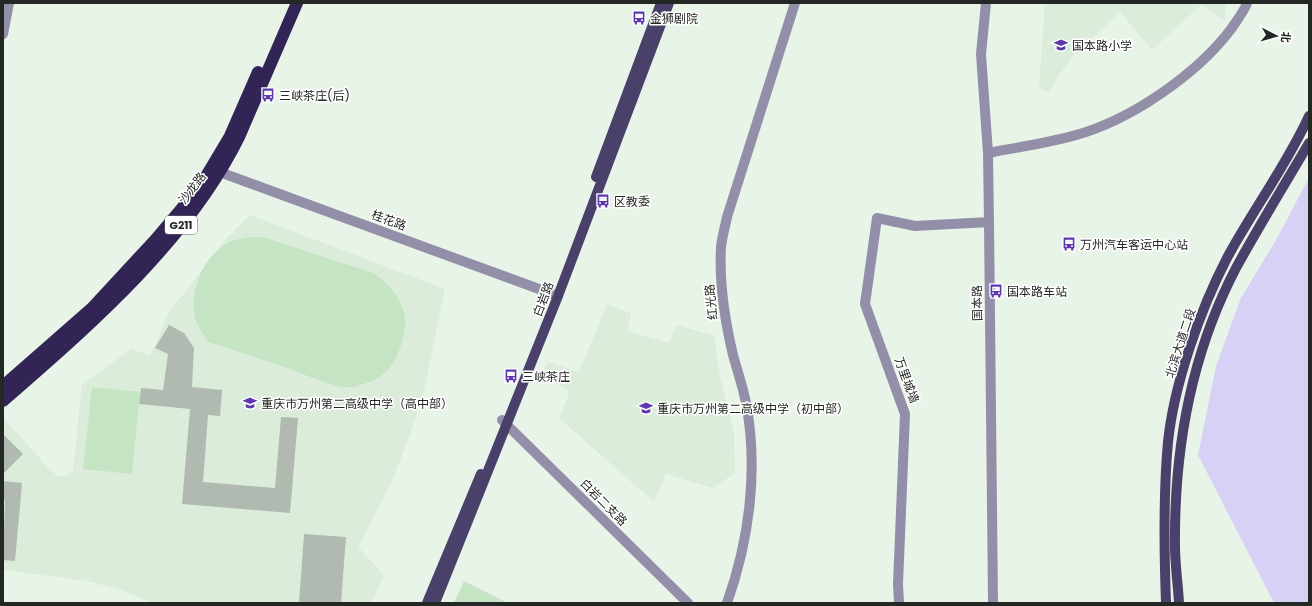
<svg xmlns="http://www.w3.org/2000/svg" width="1312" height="606" font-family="Poppins,'Noto Sans SC',sans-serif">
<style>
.built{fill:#dbecda}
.green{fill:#c5e4c3}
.water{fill:#d7d1f5}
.building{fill:#b0bab0}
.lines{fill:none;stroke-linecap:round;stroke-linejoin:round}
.minor{stroke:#948fa9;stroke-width:10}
.major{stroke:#4a416b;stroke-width:10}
.highway{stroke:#322555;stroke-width:12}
.labels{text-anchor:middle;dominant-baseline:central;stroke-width:3;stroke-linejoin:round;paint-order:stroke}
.shield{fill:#fff;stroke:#666866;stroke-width:1}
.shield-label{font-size:11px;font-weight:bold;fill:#242824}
.poi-label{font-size:12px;fill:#242824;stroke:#fff;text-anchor:start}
.street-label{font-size:12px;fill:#242824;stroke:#fff}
</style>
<rect width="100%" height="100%" fill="#e9f4e8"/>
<path class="built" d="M1045,3h181l-1,18 -24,-16 -49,45 -32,-38 -29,27 -6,-2 -37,55 -9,-4z
M250,215l195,74 -21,101 -13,42 -20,52 -33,63 26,28 -12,28h-221l-30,-13 -34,-9 -84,-11v-153l47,53 8,6h9l6,-6 9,-86 50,-35 18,7 21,-48 16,-18 37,-49z
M607,304l24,9 -3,18 41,12 7,-18 39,11 4,36 15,61 1,40 -22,15 -47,-14 -12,28 -95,-84 11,-27 -29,-15 7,-14 31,10z"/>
<path class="green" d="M250,237h13l110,36c17,11 35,32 32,54 -4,27 -14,50 -42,57 -6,2 -12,4 -18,3 -13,-1 -42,-13 -55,-18 -27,-9 -54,-18 -82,-27 -3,-6 -8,-12 -11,-18 -10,-30 5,-69 34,-83 6,-2 13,-3 19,-4z
M92,387l48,5 -8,82 -49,-5z
M464,581l44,22h-54z"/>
<path class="water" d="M1309,178v425h-35l-76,-148 18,-89 25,-68 35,-58z"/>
<path class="building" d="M169,325l15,8 10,15 -2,39 30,3 -2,26 -12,-1 -5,67 72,6 6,-71 17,1 -8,95 -108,-9 8,-95 -51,-5 2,-16 22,2 5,-36 -13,-6z
M3,434l20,20 -20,20z
M3,481l19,2 -7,78 -12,-1 2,-60h-2z
M304,534l42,3 -5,66h-42z"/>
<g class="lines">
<path class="minor" d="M986,3l-5,51 7,99 1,69 4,381
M3,34l6,-31
M988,153c30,-6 69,-11 98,-21 54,-18 121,-65 152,-113 3,-5 7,-10 9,-16
M214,170l344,126
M502,420l186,183
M727,603c22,-62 31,-130 20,-195 -3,-18 -9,-35 -14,-53 -8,-34 -14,-72 -12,-108 1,-10 4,-20 6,-30l68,-214
M899,603l-1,-19 7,-170 -40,-110 12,-86 38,8 74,-4"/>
<path class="major" d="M596,177l65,-174
M427,603l54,-129
M435,603l123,-307 111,-293
M1166,603c-2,-54 -3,-107 2,-161 6,-58 32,-132 59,-184 26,-48 59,-92 82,-142
M1179,603c-1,-19 -4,-38 -4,-57 -1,-96 16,-192 61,-278 23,-42 49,-84 73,-125"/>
<path class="highway" d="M3,386l89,-78 63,-68 27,-32 20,-25 28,-47 28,-64
M3,401c87,-76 184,-159 236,-264l58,-134"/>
</g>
<defs>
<g id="bus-bare" transform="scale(1.08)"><path d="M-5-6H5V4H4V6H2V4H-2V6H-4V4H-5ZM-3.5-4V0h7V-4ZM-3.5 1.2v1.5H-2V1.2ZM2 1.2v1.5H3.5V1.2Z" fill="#5e37af" stroke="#fff" stroke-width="2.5" paint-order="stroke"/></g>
<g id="school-bare" transform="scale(1.08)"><path d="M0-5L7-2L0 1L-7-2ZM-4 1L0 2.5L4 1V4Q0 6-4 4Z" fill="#5e37af" stroke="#fff" stroke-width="2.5" paint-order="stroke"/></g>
</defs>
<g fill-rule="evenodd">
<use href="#bus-bare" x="639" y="18"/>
<use href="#school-bare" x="1061" y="45"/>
<use href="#bus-bare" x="268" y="95"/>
<use href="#bus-bare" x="603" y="201"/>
<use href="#bus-bare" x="1069" y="244"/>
<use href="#bus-bare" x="996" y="291"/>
<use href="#bus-bare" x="511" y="376"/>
<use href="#school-bare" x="250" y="403"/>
<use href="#school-bare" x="646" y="408"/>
</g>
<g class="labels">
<rect class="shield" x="165" y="216" width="32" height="18" rx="3"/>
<g class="shield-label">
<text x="181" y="225">G211</text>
</g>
<g class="poi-label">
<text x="650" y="18">金狮剧院</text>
<text x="1072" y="45">国本路小学</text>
<text x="279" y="95">三峡茶庄(后)</text>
<text x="614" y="201">区教委</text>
<text x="1080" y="244">万州汽车客运中心站</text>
<text x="1007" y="291">国本路车站</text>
<text x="522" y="376">三峡茶庄</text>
<text x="261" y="403">重庆市万州第二高级中学（高中部）</text>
<text x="657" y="408">重庆市万州第二高级中学（初中部）</text>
</g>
<g class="street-label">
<text transform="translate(192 188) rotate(-53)">沙龙路</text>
<text transform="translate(389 220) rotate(20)">桂花路</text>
<text transform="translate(543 299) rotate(-69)">白岩路</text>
<text transform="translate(711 302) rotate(-96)">红光路</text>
<text transform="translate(977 303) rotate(-91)">国本路</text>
<text transform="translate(1180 343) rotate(-72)">北滨大道二段</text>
<text transform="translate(907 380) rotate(70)">万里城墙</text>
<text transform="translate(604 502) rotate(45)">白岩二支路</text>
</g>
</g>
<rect width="1312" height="606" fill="none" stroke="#242824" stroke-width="8"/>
<g transform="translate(1276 36) rotate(96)" stroke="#ffffff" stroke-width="3" paint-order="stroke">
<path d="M0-3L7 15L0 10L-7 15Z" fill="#242824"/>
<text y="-6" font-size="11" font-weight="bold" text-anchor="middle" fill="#242824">北</text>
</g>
</svg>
